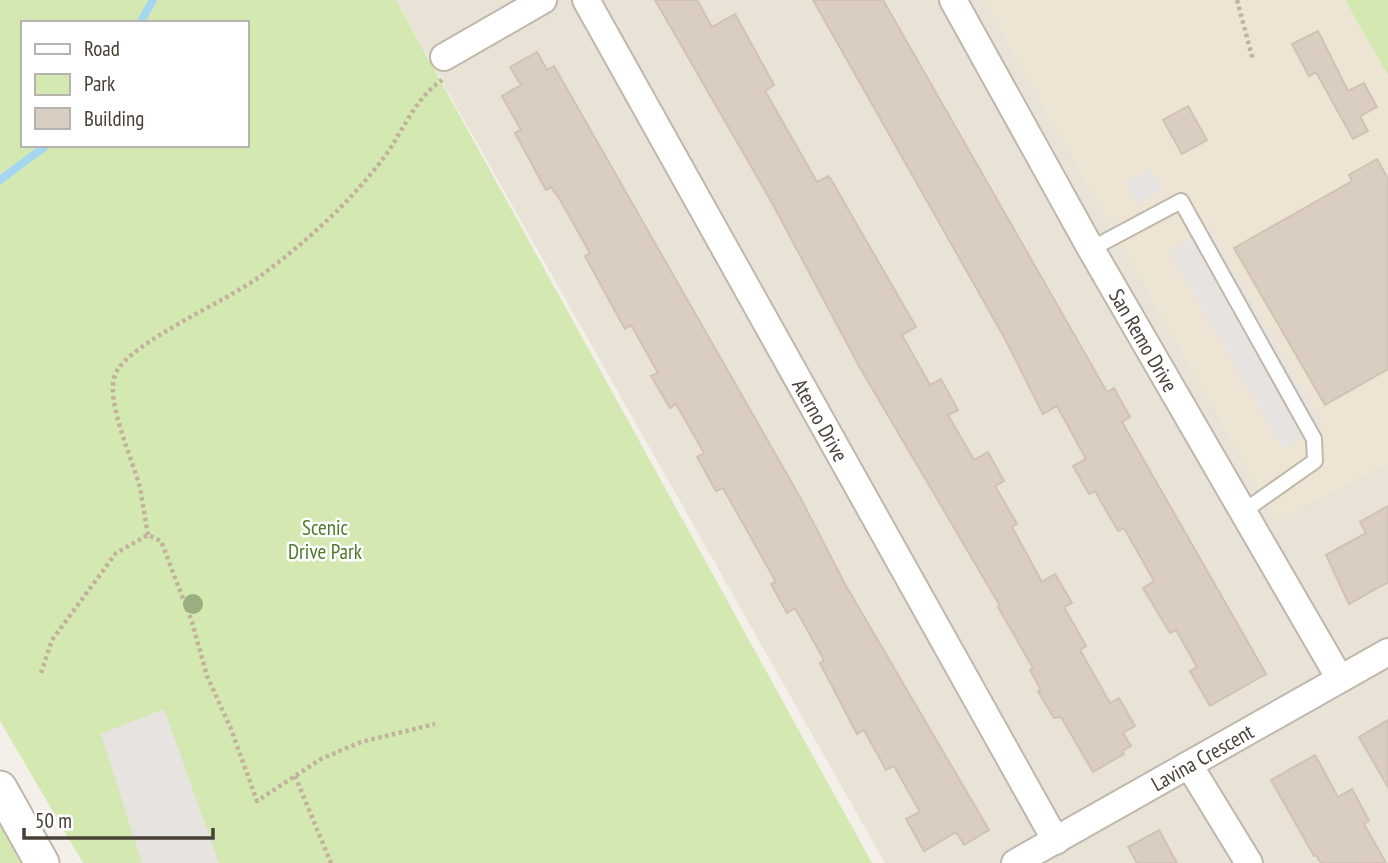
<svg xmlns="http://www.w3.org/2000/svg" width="1388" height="863" font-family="'PT Sans Narrow',sans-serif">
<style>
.residential{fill:#e8e2d7}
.education{fill:#ede4d3}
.green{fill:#d4e8b2;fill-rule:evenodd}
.parking{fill:#e6e3e1}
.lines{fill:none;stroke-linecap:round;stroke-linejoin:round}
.stream{stroke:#a6d7f0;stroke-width:8}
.building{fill:#d9cec1;stroke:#d1c2b2;stroke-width:2}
.service-casing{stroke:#c0b7ab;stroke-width:18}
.minor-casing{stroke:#c0b7ab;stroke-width:30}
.tertiary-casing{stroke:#c0b7ab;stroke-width:37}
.path{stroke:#c2b29d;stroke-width:4.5;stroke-dasharray:3.5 3.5;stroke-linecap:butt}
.service{stroke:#fff;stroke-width:14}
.minor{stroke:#fff;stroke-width:26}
.tertiary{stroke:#fff;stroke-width:33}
.tree{fill:#99af80}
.labels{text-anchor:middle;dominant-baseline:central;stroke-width:5;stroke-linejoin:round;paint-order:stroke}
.street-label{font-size:21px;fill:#484037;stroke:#fff}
.park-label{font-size:21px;fill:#4e7a2a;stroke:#fff}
</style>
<rect width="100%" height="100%" fill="#f4f0e9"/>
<path class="residential" d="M396,0h588l293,521 111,-59v401h-503z"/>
<path class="education" d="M984,0h361l43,76v386l-111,60z"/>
<path class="green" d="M0,0h396l476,863h-789l-83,-142zM23,23h224v122h-224z
M1345,0h43v76z
M0,822l23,41h-23z"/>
<path class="parking" d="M1151,169l12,20 -26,15 -12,-21z
M1210,229l113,197 -40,23 -114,-197z
M164,709l55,154h-77l-41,-129z"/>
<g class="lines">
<path class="stream" d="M140,23l13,-23
M0,180l47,-35"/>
</g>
<path class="building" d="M655,0h42l15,27 23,-13 39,71 -9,6 52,91 12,-6 87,151 -14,8 28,50 11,-6 17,31 -10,5 26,45 14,-8 16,29 -9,5 22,38 -5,3 30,55 13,-8 17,29 -8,4 22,39 -6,4 30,53 9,-5 16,28 -12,7 8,13 -9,5 2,3 -31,18 -32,-55 -7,1 -16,-27 3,-1 -11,-20 3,-2 -35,-61 2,-1 -141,-240 -88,-165z
M813,0h70l224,392 7,-4 16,29 -8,5 144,252 -56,32 -20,-35 7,-4 -21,-37 -6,3 -27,-45 11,-7 -30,-53 -6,3 -23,-40 -6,3 -16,-28 13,-7 -29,-53 -14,8 -39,-77z
M1318,31l30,60 16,-8 13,24 -17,9 8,15 -15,8 -37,-67 -7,4 -17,-32z
M537,52l10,18 7,-4 247,433 45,87 143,244 -25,15 -8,-13 -32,19 -18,-32 14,-7 -26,-46 -8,4 -22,-40 -7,4 -37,-71 4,-3 -29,-52 -8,5 -16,-29 5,-2 -53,-94 -7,3 -19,-34 7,-4 -28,-49 -6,4 -19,-32 7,-3 -27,-48 -6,4 -40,-73 5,-3 -31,-55 -8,-11 -5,3 -31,-57 6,-3 -19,-34 19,-11 -11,-18z
M1188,106l19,34 -25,14 -19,-34z
M1377,159l11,20v190l-63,36 -91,-157 118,-67 -3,-6z
M1388,506v76l-39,22 -23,-49 40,-22 -6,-11z
M1388,720v67l-29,-50z
M1315,755l23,42 14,-8 17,32 -5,3 22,39h-65l-5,-8 -2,1 -43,-76z
M1159,830l18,33h-40l-9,-16z"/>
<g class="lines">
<g class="service-casing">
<path id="service" d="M1091,249l90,-48 133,238 1,22 -71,50"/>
</g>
<g class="minor-casing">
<g id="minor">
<path id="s1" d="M586,0l470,841"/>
<path id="s2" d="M953,0l138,249 249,430"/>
<path d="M444,57l99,-57"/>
<path d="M1189,765l60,98"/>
<path id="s3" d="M1015,863l373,-211"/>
</g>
</g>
<g class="tertiary-casing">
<path id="tertiary" d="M0,788l42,75"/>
</g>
<path class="path" d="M1237,0l16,60
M148,535c-3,-16 -5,-31 -8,-47 -7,-28 -35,-87 -25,-113 11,-31 114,-75 144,-98 46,-34 92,-75 126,-121 19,-26 29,-57 57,-76
M41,673l11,-33 64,-87 32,-18 13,6 31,81 15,54 24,53 26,72 64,-42 40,-17 74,-18
M295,776l36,87"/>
<use href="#service" class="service"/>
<use href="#minor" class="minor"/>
<use href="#tertiary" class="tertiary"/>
</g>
<circle class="tree" cx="193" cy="604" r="10"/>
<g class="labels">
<g class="street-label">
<text stroke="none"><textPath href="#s2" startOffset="390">San Remo Drive</textPath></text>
<text stroke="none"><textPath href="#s1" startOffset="481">Aterno Drive</textPath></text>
<text stroke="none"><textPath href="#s3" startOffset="215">Lavina Crescent</textPath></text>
</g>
<g class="park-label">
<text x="325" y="527">Scenic<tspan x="325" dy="24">Drive Park</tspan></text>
</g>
</g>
<rect x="21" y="21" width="228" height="126" fill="#ffffff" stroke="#b6b3af" stroke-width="2"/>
<rect x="35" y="44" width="35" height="10" fill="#ffffff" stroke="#b6b3af" stroke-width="2"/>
<text x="84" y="56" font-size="21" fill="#484037">Road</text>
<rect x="35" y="74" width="35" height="21" fill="#d4e8b2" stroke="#b6b3af" stroke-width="2"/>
<text x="84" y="91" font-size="21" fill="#484037">Park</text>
<rect x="35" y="108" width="35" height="21" fill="#d9cec1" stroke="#b6b3af" stroke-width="2"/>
<text x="84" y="126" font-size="21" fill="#484037">Building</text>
<path d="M24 828v10h189v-10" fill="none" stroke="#484037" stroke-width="3.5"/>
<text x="35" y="828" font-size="21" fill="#484037" stroke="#ffffff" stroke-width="5" paint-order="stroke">50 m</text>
</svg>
